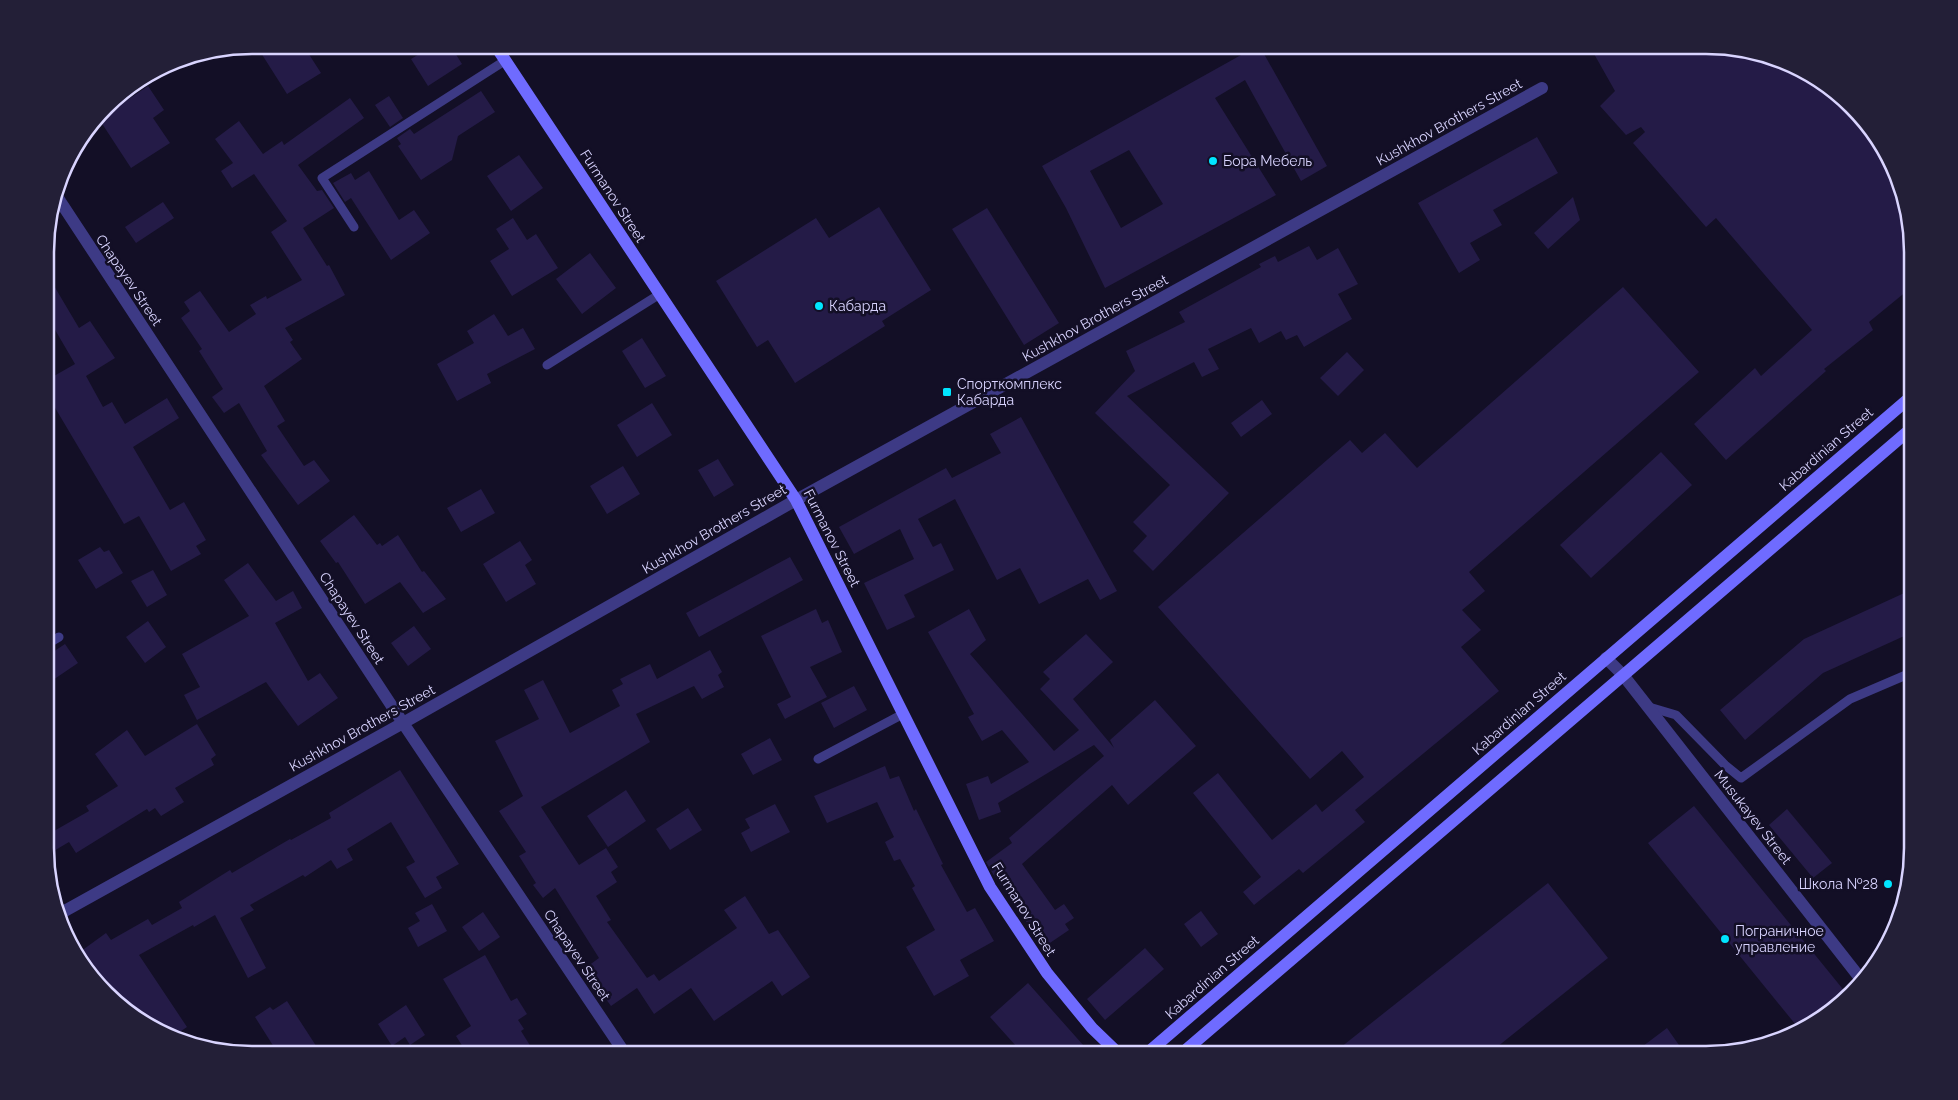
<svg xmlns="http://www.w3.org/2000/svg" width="1958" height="1100" font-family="Raleway,sans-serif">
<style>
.building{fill:#241b47;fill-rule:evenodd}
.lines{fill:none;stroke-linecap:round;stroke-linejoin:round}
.lane{stroke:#3d3a85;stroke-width:9}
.street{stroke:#3d3a85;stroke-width:12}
.secondary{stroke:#6f6bff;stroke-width:12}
.poi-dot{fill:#00e5ff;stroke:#130f26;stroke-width:2}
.labels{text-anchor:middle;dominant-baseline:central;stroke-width:5;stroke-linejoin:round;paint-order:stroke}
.street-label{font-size:14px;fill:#d9d4ff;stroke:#130f26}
.poi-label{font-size:14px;fill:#d9d4ff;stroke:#130f26;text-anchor:start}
.rim{fill:none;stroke:#d9d4ff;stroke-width:2.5}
</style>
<rect width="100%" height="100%" fill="#130f26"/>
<path class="building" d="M256,45h47l18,28 -34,21z
M434,45h16l12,19 -34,22 -17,-27z
M1259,45l68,121 -26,15 -56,-101 -30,18 61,97 -171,93 -39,-80 -24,-42zM1129,150l34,54 -42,24 -31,-57z
M1589,45h117l53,7 50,21 69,64 24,49 11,52v48l-44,36 4,8 -49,39 2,2 -100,89 -32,-36 61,-56 6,8 51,-46 -96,-112 -10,9 -73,-84 12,-11 -4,-5 -15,8 -26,-29 15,-15z
M148,86l16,24 -11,8 17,25 -39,25 -32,-49z
M481,91l14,21 -37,24 -6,24 -31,20 -23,-34 3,-2 -4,-6 13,-9 4,5z
M389,96l14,22 -13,9 -15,-22z
M350,98l14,20 -66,47 19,26 5,-1 12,18 -31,20 24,38 2,-1 16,30 -60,33 8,12 -3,2 12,17 -38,27 21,35 -8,5 27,40 10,-6 16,21 -32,24 -37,-50 6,-4 -28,-48 -15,10 -12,-16 11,-8 -24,-38 3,-2 -21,-31 9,-7 -6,-9 16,-11 29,41 27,-18 -6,-9 16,-9 1,3 35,-19 -31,-48 16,-11 -33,-47 -22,14 -11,-17 12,-8 -18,-24 24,-18 24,33 19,-13 2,4z
M1537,137l21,36 -65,37 9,15 -32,18 10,17 -21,13 -41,-70z
M519,155l24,33 -32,23 -24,-35z
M369,171l30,49 15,-10 16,23 -39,27 -40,-62 -6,4 -12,-19 18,-10 4,7z
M1573,197l7,23 -32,29 -14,-16z
M163,202l11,16 -38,25 -11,-16z
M879,207l52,83 -49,31 3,5 -90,57 -27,-43 -11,7 -41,-66 100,-63 13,20z
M987,208l72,115 -35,22 -72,-116z
M513,218l14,22 9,-6 22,34 -46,28 -22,-35 19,-12 -13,-20z
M1309,246l8,14 21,-12 20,36 -20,10 14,25 -48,28 -7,-12 -11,5 -5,-9 -22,12 -8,-15 -43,21 11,20 -17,8 -8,-15 -67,34 102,97 -76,78 -20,-20 14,-15 -14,-14 37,-37 -75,-72 40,-42 -9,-20 59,-29 -6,-10 82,-45 -2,-3 16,-8 3,6z
M590,253l26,35 -34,26 -26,-35z
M47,274l32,54 11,-7 25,37 -29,18 17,31 9,-5 13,22 42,-26 12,20 -46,29 37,63 14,-8 22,38 -10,6 5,8 -30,17 -32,-55 -15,8 -70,-118 -7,4v-30l28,-16 -28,-48z
M1623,287l76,85 -230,200 16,19 -23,19 19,20 -20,17 38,44 -144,119 10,12 -62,51 -4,-4 -45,36 -11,-13 18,-15 -68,-84 25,-20 54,67 44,-36 6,8 42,-35 -22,-26 -32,28 -152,-172 192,-167 12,13 23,-20 32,35z
M494,314l14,22 15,-8 12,21 -48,25 4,9 -34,18 -20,-37 37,-21 -7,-12z
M642,338l24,38 -21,12 -23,-37z
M1347,352l17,18 -26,26 -18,-18z
M1262,400l10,14 -31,23 -10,-14z
M652,403l20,32 -35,22 -20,-32z
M1021,417l96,174 -17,9 -12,-21 -49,25 -19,-36 -23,12 -42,-81 -37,20 15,28 8,-4 13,27 -50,25 11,22 -28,13 -23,-47 50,-24 -14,-30 -46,25 -15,-27 107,-59 6,10 49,-25 -11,-19z
M1661,452l31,33 -101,93 -31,-33z
M718,459l16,26 -20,12 -16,-27z
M623,466l17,28 -33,20 -17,-28z
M481,489l14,24 -34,19 -14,-24z
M354,515l23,30 3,-2 2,3 16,-11 24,37 2,-1 22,28 -23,14 -23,-31 -35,22 -27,-42 -2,1 -16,-22z
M520,541l12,19 -7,5 11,19 -30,18 -23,-38z
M100,547l4,5 5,-2 14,23 -27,16 -18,-29z
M790,557l13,23 -104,57 -13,-24z
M248,563l28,38 17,-10 9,17 -27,15 33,58 12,-8 18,25 -40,28 -32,-44 -69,38 -13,-25 16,-8 -18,-33 67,-38 -25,-36z
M153,570l14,25 -20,12 -16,-26z
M1913,589v43l-90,41 -78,67 -25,-30 84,-71z
M816,609l6,14 6,-3 14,32 -32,15 17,30 -42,22 -8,-15 14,-7 -30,-61z
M969,609l17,31 -16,14 84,97 25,-21 -39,-41 10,-10 -7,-7 43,-38 27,28 -40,37 41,49 -4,-8 45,-40 41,46 -68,59 -16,-20 -90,79 33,46 9,-6 10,14 -9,6 4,6 -25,17 -51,-73 -7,-12 26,-19 -3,-5 95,-82 -10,-11 -96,58 3,9 -22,8 -13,-36 22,-8 3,8 38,-22 -27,-32 -20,11 -14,-24 6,-3 -46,-82z
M148,621l18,26 -21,16 -19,-26z
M414,626l17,23 -23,17 -17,-23z
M65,644l13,19 -31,21v-28z
M710,650l12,22 -4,3 6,12 -22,12 -8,-13 -58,28 14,28 -109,65 38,58 27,-17 12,19 -7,5 6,10 -21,14 15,24 -4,2 40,56 7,-4 5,7 78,-53 -13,-18 21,-14 24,38 9,-4 32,47 -28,19 -10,-15 -58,40 -23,-33 -37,26 -17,-26 -26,18 -27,-37 15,-11 -44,-70 -12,10 -10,-13 3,-2 -17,-27 7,-4 -27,-41 24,-15 -28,-55 44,-22 -15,-29 19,-10 27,53 50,-27 -8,-16 11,-6 -3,-5 30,-15 7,15z
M854,686l13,24 -33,18 -13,-25z
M197,724l19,31 -5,4 3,6 -39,23 9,14 -23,14 -6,-8 -6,4 -2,-3 -71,44 -7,-11 -22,13v-20l42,-24 -3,-5 32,-20 -23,-32 32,-24 18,26z
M770,738l12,22 -29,15 -12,-21z
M885,766l5,13 9,-3 15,35 2,-2 27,55 -2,1 26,47 8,-4 19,33 -34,19 9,16 -35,20 -28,-49 29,-17 -23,-42 3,-2 -15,-27 -6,2 -9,-19 9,-5 -17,-35 -50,21 -13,-27z
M400,770l59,94 -23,13 6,11 -17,10 -19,-31 9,-5 -24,-40 -44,27 6,11 -16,9 -6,-9 -26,17 -2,-2 -53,30 4,5 -14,8 26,50 -18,10 -33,-63 -21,12 -1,-2 -54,30 48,72 -15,10 -23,-10 -69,-64 -3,-9 29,-21 5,7 37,-21 4,6 30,-17 -3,-6 51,-32 2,3 58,-34 1,1 40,-22 -2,-5z
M626,790l20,31 -38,26 -21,-31z
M775,804l15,28 -39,20 -10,-19 9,-5 -5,-9z
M1694,806l152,187 -25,27 -21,10 -152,-187z
M688,808l14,22 -32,20 -14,-21z
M1787,809l45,54 -19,15 -44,-53z
M1548,883l60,75 -121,97h-156z
M432,904l15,27 -29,16 -10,-19 12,-7 -5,-8z
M1201,911l17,23 -17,13 -17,-23z
M483,912l17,25 -21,14 -17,-24z
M1145,948l19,21 -59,51 -18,-21z
M485,955l26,46 6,-3 10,16 -9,6 6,9 -3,2 15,24h-68l-12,-19 15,-10 -28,-47z
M1028,983l64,72h-68l-34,-38z
M287,1001l35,54h-43l-24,-38 15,-10 3,3z
M406,1005l19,30 -15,10 -5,-8 -13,9 -14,-22z
M1667,1028l19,27h-55z"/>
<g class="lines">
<path class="lane" d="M354,227l-32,-49 184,-118
M547,365l113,-71
M47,644l12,-7
M1649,707l27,8 49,50 16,13 109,-79 63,-27
M818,759l85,-45"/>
<path class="street" d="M56,195l347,528 223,332
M1606,658l17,17 237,303
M61,913l342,-190 393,-223 746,-412"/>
<path class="secondary" d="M495,45l301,455 194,387 57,86 45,55 28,27
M1145,1055l768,-660
M1180,1055l733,-628"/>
</g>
<g class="poi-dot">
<circle cx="1213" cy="161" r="5"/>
<circle cx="819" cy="306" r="5"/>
<rect x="942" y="387" width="10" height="10" rx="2.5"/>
<circle cx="1888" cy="884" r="5"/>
<circle cx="1725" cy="939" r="5"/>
</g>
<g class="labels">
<g class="street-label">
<text transform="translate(1449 122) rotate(-29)">Kushkhov Brothers Street</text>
<text transform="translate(613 196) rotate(57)">Furmanov Street</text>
<text transform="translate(129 280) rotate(56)">Chapayev Street</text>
<text transform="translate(1095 318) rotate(-29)">Kushkhov Brothers Street</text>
<text transform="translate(1826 449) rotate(-41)">Kabardinian Street</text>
<text transform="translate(714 529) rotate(-30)">Kushkhov Brothers Street</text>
<text transform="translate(832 538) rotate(63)">Furmanov Street</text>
<text transform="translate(352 618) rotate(57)">Chapayev Street</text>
<text transform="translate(1519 713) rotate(-41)">Kabardinian Street</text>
<text transform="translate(362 728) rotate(-29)">Kushkhov Brothers Street</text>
<text transform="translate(1753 817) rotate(52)">Musukayev Street</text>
<text transform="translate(1024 909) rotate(58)">Furmanov Street</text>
<text transform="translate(577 955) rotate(56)">Chapayev Street</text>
<text transform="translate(1212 977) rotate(-41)">Kabardinian Street</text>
</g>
<g class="poi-label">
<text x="1223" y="161">Бора Мебель</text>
<text x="829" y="306">Кабарда</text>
<text x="957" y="384">Спорткомплекс<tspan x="957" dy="16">Кабарда</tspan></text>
<text x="1878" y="884" text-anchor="end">Школа №28</text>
<text x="1735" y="931">Пограничное<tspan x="1735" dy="16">управление</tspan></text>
</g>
</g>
<path d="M0 0H1958V1100H0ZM252 54H1706A198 198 0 0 1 1904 252V848A198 198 0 0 1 1706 1046H252A198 198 0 0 1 54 848V252A198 198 0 0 1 252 54Z" fill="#231f37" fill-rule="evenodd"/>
<path class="rim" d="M252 54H1706A198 198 0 0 1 1904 252V848A198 198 0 0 1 1706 1046H252A198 198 0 0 1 54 848V252A198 198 0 0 1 252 54Z"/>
</svg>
